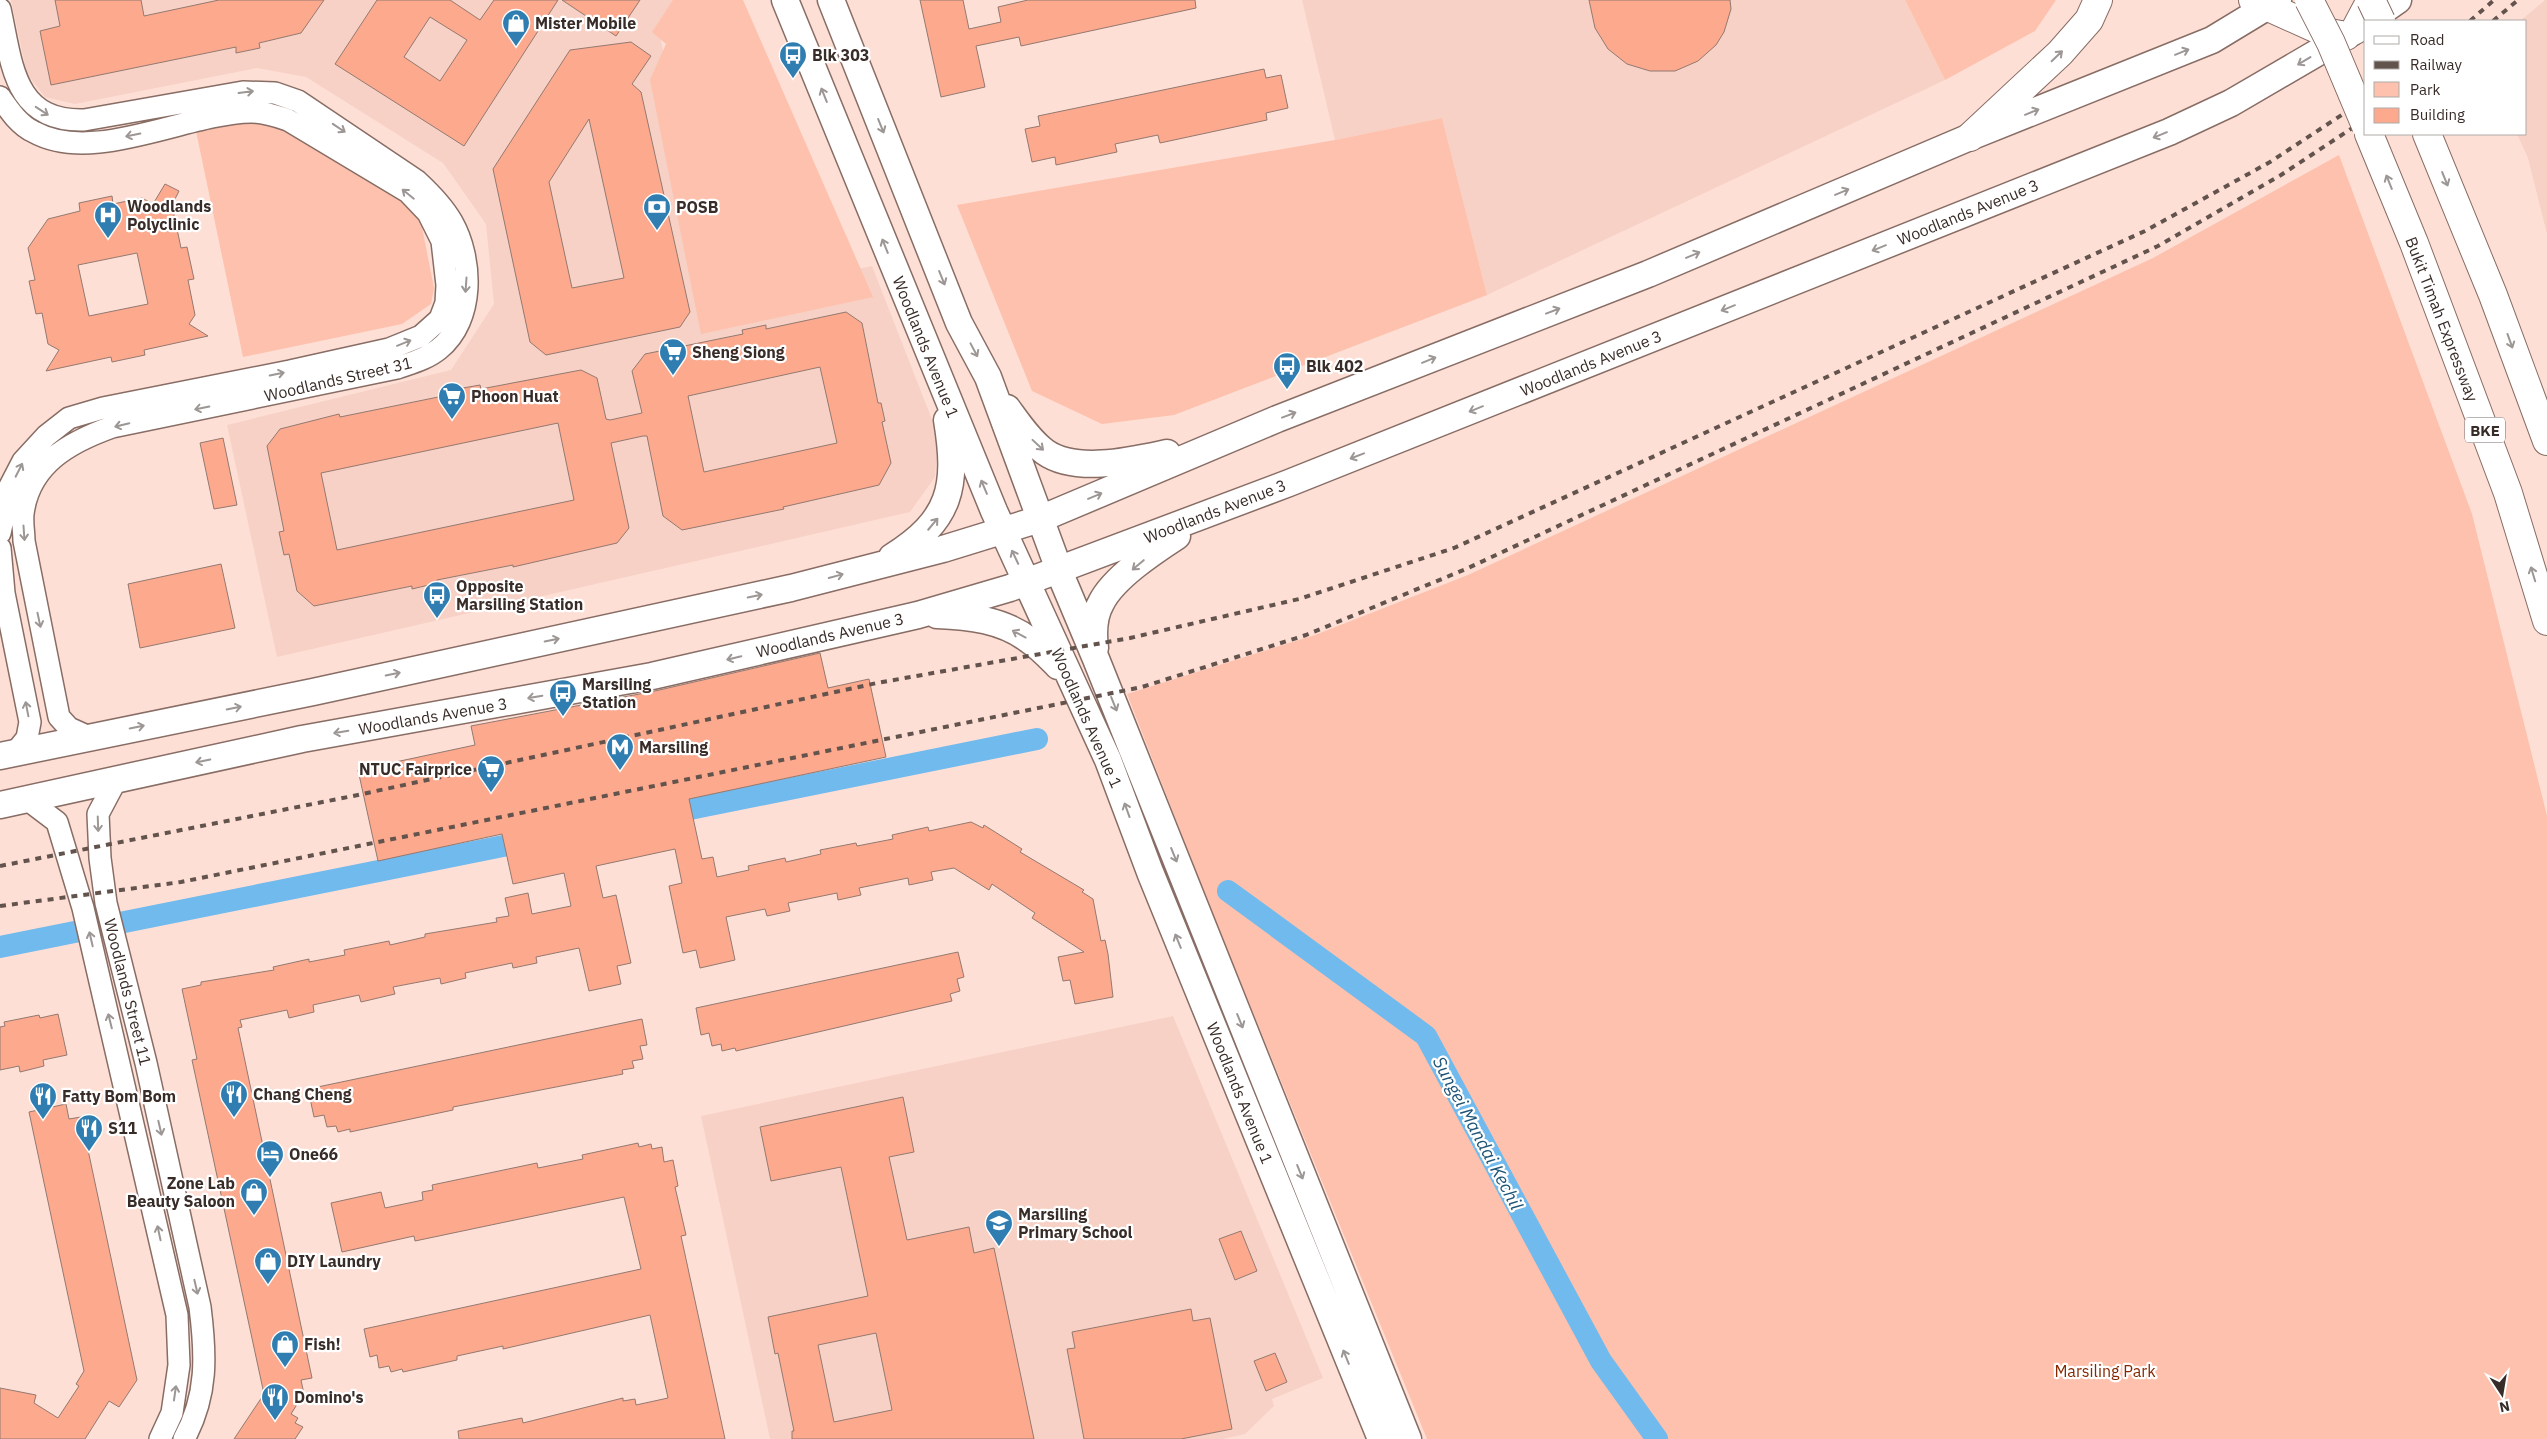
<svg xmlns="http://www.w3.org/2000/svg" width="2547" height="1439" font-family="'IBM Plex Sans',sans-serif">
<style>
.built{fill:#f7d1c5}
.green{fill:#fdc1ad}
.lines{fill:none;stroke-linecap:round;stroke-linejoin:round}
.canal{stroke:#71baee;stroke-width:22}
.building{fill:#fca98e;stroke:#947970;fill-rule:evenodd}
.minor-casing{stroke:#886d65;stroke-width:24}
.major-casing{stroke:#886d65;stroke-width:29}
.highway-casing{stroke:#886d65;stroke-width:30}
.minor{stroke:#fff;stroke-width:21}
.major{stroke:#fff;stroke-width:26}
.highway{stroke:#fff;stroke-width:28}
.rail{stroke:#63534d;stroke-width:4;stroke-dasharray:6 6;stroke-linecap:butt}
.highway-bridge-casing{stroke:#886d65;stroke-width:30;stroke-linecap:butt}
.highway-bridge{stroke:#fff;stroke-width:28}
.oneway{stroke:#9c9694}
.labels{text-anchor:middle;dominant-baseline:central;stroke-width:4.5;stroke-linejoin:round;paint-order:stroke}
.shield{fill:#fff;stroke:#746b68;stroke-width:1}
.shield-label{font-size:15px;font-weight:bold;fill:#382c28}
.poi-label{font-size:16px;font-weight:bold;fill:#382c28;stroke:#fff;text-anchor:start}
.street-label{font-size:16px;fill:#382c28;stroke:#fff}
.park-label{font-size:16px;fill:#862800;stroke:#fff}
.water-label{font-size:18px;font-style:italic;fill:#1e5477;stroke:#fff}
</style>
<rect width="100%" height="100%" fill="#fedfd5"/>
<path class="built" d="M11,0h672l-23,36 56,264 156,-34 66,169 -3,42 -25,35 -633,145 -50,-232 224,-55 43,-66 -8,-80 -43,-61 -137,-86 -49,-9 -182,36 -30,-7 -18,-23z
M1302,0h603l40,80 -458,215 -45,-177 -107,22z
M2545,0h2v234l-19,-76 -11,-24h9v-113h-6z
M1173,1016l150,362 -51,21 2,7 -29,28 -22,5h-453l-69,-323z"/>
<path class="green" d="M673,0h70l130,297 -172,37 -51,-254 16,-36 -14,-12z
M1905,0h151l-21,31 -90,49z
M1442,118l45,177 -313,120 -72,9 -70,-33 -75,-186 378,-65z
M249,119l42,7 128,86 15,76 -3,16 -29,20 -159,33 -47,-226z
M2339,155l133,359 75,302v623h-1120l-217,-532 -83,-213 188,-59 153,-60 685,-317z"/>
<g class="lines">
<path class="canal" d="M660,815l377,-76
M1228,891l198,145 175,325 56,78
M0,947l533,-107"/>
</g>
<path class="building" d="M55,0h86l3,16 75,-16h105l-23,33 -42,10 1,5 -24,5v-6l-185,38 -11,-54 20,-5z
M377,0h73l30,20 14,-20h64l-94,146 -129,-82zM430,17l37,23 -27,41 -36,-24z
M562,0h78l-24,36z
M920,0h43l6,29 32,-7 -3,-15 30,-7h167l1,8 -175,38 -2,-9 -43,9 9,41 -44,10z
M1589,0h141l1,9 -7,23 -8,13 -18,16 -23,10h-25l-23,-7 -19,-15 -13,-21z
M631,42l20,14 -19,28 9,8 49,220 -10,15 -134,28 -16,-13 -37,-173 77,-119zM589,119l35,159 -52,10 -23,-106z
M1264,69l2,9 15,-3 7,33 -22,5 1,7 -107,23 -2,-8 -43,9 2,8 -61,13 -1,-8 -23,5 -7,-33 15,-3 -2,-10z
M165,184l14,7 -7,14 9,43 6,-1 7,32 -6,1 7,35 -6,9 19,12 -64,14 1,5 -33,7 -1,-5 -65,14 13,-21 -11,-6 -6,-31 -6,1 -7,-33 6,-1 -7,-32 20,-29 32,-8 -1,-8 33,-7 1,8 29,-6 11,6zM137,253l11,51 -59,12 -11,-51z
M846,312l16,11 16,80h3l4,18 -3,1 9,41 -12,22 -96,22 1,2 -102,21 -19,-14 -16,-80h-4l-32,7 18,85 -12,15 -104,24v-2l-76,15v3l-25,6v-3l-98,20 -17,-15 -8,-37 -5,1 -5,-23 5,-1 -17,-85 13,-17 59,-15 1,3 118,-24 -1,-3 6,-2 17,-3 1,4 100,-19 16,8 9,41 4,1 32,-7 -10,-42 13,-17 98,-20 -1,-4 24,-5v4zM820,367l17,76 -133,29 -16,-76zM558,423l16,77 -237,50 -16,-77z
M223,438l14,67 -23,4 -14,-66z
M221,564l14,64 -95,20 -12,-64z
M820,653l8,35 41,-9 17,78 -197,42 13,60 11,-2 4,20 32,-7 -1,-4 37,-8 1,4 35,-8 -1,-4 36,-7 1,3 36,-7 -1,-4 36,-8 1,4 42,-9 12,6 1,-3 38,24 -2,3 64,38 -2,2 11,7 8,42 4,-1 3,14 5,43 -38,7 -5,-24 -7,1 -5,-24 26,-5 -52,-34 3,-5 -43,-29 -3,6 -35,-22 -23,4 2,8 -24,5 -1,-7 -49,10 2,7 -23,5 -1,-7 -49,10 2,8 -23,5 -2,-7 -39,8 9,43 -35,8 -4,-18 -13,3 -14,-67 13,-3 -7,-34 -79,17 7,32 13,-3 15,68 -14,3 4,18 -32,7 -10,-43 -43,9 1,6 -24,5 -1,-5 -47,10 1,5 -25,6 -1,-6 -47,9 2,7 -34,8 -2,-7 -46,10 1,7 -25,6 -2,-8 -47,10 2,7 -4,1 74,350 -11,2 3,14 -10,2 2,10 -5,8 7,4 -3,5 8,4 -8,12h-61l30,-45 -72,-334 5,-1 -15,-70 19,-4v-3l73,-12 -1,-3 36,-8v3l36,-7 -1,-5 45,-9 1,4 35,-8v-3l72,-12 -1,-4 13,-2 -4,-18 23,-5 4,21 39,-8 -7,-33 -51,11 -11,-50 -124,27 -20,-91 117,-25 -4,-19 184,-35z
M958,952l6,25 -7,2 3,12 -10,3 2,7 -216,50 -1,-3 -13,3 -1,-7 -9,2 -3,-13 -8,2 -5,-27z
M58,1014l9,41 -24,5 1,6 -24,6 -1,-6 -19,4v-43l5,-1 -1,-4 35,-7 1,3z
M642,1019l5,26 -7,1 3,13 -11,2 2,7 -12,2 1,4 -170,33v3l-103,22v-3l-12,3 -2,-6 -9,1 -3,-12 -10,2 -6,-28z
M903,1097l11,55 -25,5 18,83 62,-13 5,26 20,-5 40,191h-242v-8h2l-16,-78 -3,1 -7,-37 100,-21 -27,-129 -70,14 -11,-54zM876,1333l16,77 -58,12 -16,-77z
M66,1104l3,15 12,-2 56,263 -18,27 -10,-6 -24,38h-85v-51l36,7 -2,8 24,15 21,-32 -3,-2 8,-13 -55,-259z
M638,1143l1,4 12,-3 1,5 10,-2 2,15 9,-2 5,26 -3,1 11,48 -5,1 44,203h-266l-1,-8 64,-13 1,5 100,-25v3l12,-2 1,6 32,-7 -18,-83 -147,34v-3l-46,10v4l-54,12 -1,-3 -11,3 -2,-6 -10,2 -2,-13 -7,2 -6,-28 277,-60 -17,-72 -209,44 -1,-5 -72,16 -11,-49 50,-11 4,16 38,-8 -1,-8 11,-2 -1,-5 105,-22 1,5 45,-9 -1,-4z
M1241,1231l16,40 -22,9 -16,-41z
M1191,1309l2,12 17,-3 22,111 -51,10h-97l-17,-90 8,-1 -3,-16z
M1275,1353l12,29 -21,9 -12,-30z"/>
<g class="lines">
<g class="minor-casing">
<path id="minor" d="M0,9c12,54 13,113 84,111l159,-28 32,1 23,8 119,80c13,12 26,25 35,41 21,37 23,98 -13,127 -12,10 -28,14 -42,19l-285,59c-42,15 -83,37 -89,87 -1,9 1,18 1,27l35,176 10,11 20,9
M0,97c9,13 19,28 34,35 60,33 152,-19 217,-20 13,0 25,4 37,8l120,72 20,21 14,28 5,44 -1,18 -6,16 -19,17 -32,13 -99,22 -187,37 -34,10 -23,18 -23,25 -13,25 -10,47
M0,548l4,45 26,129 -3,16 -12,15
M116,780l-18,34 2,44 6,45 40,160 54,244c6,48 8,88 -16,132
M28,800l29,22 26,86 94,407 2,50 -7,48 -12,26"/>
</g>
<g class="major-casing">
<path id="major" d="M785,0l209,511 114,249 42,112 231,567
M831,0l128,323 29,54 76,206 32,76 312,780
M2368,21l30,-21
M1007,408c11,15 23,33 38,44 31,22 89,8 122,1
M892,557c59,-37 66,-70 55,-137
M937,615c32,1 66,5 92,25 11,7 20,17 29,26
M1095,648c-2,-16 -2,-31 6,-45 12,-25 53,-52 76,-67
M0,756l313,-64 478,-104 152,-39 97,-30 237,-100 371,-145 322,-137 242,-97 66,-40
M0,805l302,-66 350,-63 266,-61 92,-27 279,-105 880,-351 62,-29 120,-70"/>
</g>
<g class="highway-casing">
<path id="highway" d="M2253,0l71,32 22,4
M2355,30l16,-30
M2369,134l45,109 94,250 39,128
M2427,134l66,161 54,146
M1970,137l90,-84 29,-33 9,-20"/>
</g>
<use href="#minor" class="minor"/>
<use href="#major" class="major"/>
<use href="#highway" class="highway"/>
<path class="rail" d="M2470,21l24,-21
M2493,21l25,-21
M0,866l353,-70 524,-113 253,-45 169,-39 155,-51 691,-317 125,-69 96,-63
M0,906l181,-24 961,-195 164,-52 160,-66 692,-323 123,-71 85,-56"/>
<g class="highway-bridge-casing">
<path id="highway-bridge" d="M2309,0l22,43 35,83
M2371,0l10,21"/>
</g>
<use href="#highway-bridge" class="highway-bridge"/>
</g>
<defs><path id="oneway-shaft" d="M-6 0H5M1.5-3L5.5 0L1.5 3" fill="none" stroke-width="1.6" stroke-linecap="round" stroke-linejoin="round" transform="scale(1.25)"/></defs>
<g class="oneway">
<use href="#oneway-shaft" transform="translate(2182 52) rotate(-22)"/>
<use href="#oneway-shaft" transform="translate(2057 56) rotate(-44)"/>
<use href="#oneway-shaft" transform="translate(2304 61) rotate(149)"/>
<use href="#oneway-shaft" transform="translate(246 92) rotate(-7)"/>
<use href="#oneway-shaft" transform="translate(824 95) rotate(-112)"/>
<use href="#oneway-shaft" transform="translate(42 111) rotate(33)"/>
<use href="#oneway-shaft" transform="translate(2032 112) rotate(-22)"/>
<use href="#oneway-shaft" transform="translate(881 126) rotate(68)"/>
<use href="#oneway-shaft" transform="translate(339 128) rotate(34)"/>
<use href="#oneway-shaft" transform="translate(133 135) rotate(169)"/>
<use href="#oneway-shaft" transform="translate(2160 135) rotate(158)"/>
<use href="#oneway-shaft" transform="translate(2445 179) rotate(68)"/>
<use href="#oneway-shaft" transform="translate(2389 182) rotate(-112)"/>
<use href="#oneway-shaft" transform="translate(1842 192) rotate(-23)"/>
<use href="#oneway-shaft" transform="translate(408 194) rotate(-141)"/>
<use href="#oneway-shaft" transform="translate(885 246) rotate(-112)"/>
<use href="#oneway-shaft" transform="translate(1879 248) rotate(158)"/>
<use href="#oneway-shaft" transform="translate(1693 255) rotate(-23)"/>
<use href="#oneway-shaft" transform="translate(942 278) rotate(68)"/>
<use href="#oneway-shaft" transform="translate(466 285) rotate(94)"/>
<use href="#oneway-shaft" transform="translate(1728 308) rotate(158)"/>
<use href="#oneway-shaft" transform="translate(1553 311) rotate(-21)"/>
<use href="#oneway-shaft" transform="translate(2510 341) rotate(70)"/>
<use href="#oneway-shaft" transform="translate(404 343) rotate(-22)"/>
<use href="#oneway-shaft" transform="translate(974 350) rotate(62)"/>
<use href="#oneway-shaft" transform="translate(1429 360) rotate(-22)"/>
<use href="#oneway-shaft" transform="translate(277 374) rotate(-12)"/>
<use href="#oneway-shaft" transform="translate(202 408) rotate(169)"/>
<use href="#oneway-shaft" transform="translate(1476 409) rotate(158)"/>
<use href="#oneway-shaft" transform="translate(1289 415) rotate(-21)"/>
<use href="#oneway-shaft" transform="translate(122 425) rotate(167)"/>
<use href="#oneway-shaft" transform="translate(1038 445) rotate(43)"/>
<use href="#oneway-shaft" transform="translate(1357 456) rotate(159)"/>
<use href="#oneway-shaft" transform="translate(19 470) rotate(-63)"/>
<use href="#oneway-shaft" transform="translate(984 487) rotate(-113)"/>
<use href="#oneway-shaft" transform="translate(1095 496) rotate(-23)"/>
<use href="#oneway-shaft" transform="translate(933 524) rotate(-50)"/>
<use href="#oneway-shaft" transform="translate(24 533) rotate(86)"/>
<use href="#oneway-shaft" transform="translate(1015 557) rotate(-115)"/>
<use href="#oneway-shaft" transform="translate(1138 565) rotate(140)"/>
<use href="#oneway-shaft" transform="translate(2533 574) rotate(-107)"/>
<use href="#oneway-shaft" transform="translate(836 576) rotate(-15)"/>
<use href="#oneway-shaft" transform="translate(755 596) rotate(-12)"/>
<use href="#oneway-shaft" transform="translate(39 620) rotate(78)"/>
<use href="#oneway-shaft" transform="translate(1019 634) rotate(-152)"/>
<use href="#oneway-shaft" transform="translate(552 640) rotate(-12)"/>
<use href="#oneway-shaft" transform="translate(734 658) rotate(167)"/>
<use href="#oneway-shaft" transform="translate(393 674) rotate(-12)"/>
<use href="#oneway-shaft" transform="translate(535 697) rotate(170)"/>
<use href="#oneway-shaft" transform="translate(1114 704) rotate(68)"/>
<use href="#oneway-shaft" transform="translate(234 708) rotate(-11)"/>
<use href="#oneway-shaft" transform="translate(27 709) rotate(-101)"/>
<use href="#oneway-shaft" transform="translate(137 727) rotate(-11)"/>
<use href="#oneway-shaft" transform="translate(341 732) rotate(170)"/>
<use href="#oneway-shaft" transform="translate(203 761) rotate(168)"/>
<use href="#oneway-shaft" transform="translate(1127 810) rotate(-110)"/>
<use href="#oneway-shaft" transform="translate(98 824) rotate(88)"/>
<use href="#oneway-shaft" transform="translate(1174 855) rotate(68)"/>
<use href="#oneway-shaft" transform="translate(91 939) rotate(-103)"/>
<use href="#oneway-shaft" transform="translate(1178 941) rotate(-112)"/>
<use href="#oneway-shaft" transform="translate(110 1021) rotate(-104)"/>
<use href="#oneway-shaft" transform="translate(1240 1021) rotate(68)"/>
<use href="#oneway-shaft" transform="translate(160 1128) rotate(77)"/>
<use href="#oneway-shaft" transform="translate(1300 1172) rotate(68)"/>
<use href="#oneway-shaft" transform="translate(159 1233) rotate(-102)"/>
<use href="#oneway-shaft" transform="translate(196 1287) rotate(77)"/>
<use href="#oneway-shaft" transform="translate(1346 1357) rotate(-112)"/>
<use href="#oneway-shaft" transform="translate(175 1393) rotate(-82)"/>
</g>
<defs>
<g id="shop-pin" transform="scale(1.4375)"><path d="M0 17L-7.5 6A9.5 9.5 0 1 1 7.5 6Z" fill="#307eb1" stroke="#fff"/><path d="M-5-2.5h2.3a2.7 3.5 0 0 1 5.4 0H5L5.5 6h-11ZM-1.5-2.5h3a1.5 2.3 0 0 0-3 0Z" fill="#fff"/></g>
<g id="bus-pin" transform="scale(1.4375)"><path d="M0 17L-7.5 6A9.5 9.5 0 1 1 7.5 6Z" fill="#307eb1" stroke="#fff"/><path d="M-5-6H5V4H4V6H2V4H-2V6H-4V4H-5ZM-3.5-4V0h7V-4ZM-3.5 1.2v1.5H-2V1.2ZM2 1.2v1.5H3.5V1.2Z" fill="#fff"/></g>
<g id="bank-pin" transform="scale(1.4375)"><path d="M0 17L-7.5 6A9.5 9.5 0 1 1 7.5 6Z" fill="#307eb1" stroke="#fff"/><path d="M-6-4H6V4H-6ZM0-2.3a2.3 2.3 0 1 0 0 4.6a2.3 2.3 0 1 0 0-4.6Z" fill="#fff"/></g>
<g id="hospital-pin" transform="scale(1.4375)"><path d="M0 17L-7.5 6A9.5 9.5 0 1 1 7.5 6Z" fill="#307eb1" stroke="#fff"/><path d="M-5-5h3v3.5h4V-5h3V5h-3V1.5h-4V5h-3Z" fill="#fff"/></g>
<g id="supermarket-pin" transform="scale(1.4375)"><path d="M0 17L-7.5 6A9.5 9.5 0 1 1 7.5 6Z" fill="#307eb1" stroke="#fff"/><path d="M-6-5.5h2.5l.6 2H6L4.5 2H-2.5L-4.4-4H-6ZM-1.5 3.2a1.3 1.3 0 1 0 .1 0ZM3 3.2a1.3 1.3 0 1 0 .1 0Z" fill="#fff"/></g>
<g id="metro-pin" transform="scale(1.4375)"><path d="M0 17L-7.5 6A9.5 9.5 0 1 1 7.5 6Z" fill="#307eb1" stroke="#fff"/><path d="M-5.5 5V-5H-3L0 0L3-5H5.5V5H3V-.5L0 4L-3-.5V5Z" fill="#fff"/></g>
<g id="restaurant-pin" transform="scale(1.4375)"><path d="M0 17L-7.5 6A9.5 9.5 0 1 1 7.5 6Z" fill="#307eb1" stroke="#fff"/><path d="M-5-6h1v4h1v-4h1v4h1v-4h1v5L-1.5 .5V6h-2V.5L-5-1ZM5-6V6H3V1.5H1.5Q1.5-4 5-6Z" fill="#fff"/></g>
<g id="hotel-pin" transform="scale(1.4375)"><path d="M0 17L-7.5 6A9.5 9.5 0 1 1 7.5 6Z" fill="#307eb1" stroke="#fff"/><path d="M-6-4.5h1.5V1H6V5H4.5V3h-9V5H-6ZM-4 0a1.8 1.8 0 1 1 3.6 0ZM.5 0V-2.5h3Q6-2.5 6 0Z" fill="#fff"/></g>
<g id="school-pin" transform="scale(1.4375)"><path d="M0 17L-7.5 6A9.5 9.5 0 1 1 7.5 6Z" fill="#307eb1" stroke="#fff"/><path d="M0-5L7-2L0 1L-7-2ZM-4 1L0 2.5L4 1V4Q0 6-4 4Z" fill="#fff"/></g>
</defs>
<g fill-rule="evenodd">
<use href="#shop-pin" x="516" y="23"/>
<use href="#bus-pin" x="793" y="55"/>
<use href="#bank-pin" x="657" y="207"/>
<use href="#hospital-pin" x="108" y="215"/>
<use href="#supermarket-pin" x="673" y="352"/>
<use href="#bus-pin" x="1287" y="366"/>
<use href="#supermarket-pin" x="452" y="396"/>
<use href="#bus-pin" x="437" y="595"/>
<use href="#bus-pin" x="563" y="693"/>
<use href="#metro-pin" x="620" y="747"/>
<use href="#supermarket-pin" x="491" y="769"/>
<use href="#restaurant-pin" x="234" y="1094"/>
<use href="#restaurant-pin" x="43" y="1096"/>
<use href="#restaurant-pin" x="89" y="1128"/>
<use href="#hotel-pin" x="270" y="1154"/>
<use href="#shop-pin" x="254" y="1192"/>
<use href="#school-pin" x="999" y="1223"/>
<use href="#shop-pin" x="268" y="1261"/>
<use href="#shop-pin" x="285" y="1344"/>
<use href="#restaurant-pin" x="275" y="1397"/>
</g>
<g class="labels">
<rect class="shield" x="2465" y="417.5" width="40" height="25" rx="4"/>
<g class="shield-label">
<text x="2485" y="430">BKE</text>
</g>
<g class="poi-label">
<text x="535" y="23">Mister Mobile</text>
<text x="812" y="55">Blk 303</text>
<text x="127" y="206">Woodlands<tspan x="127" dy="18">Polyclinic</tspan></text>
<text x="676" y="207">POSB</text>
<text x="692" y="352">Sheng Siong</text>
<text x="1306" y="366">Blk 402</text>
<text x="471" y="396">Phoon Huat</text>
<text x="456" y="586">Opposite<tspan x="456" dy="18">Marsiling Station</tspan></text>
<text x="582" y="684">Marsiling<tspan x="582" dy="18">Station</tspan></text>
<text x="639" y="747">Marsiling</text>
<text x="472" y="769" text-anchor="end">NTUC Fairprice</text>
<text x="253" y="1094">Chang Cheng</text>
<text x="62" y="1096">Fatty Bom Bom</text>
<text x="108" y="1128">S11</text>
<text x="289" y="1154">One66</text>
<text x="235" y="1183" text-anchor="end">Zone Lab<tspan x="235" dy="18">Beauty Saloon</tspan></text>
<text x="1018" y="1214">Marsiling<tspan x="1018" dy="18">Primary School</tspan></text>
<text x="287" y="1261">DIY Laundry</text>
<text x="304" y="1344">Fish!</text>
<text x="294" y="1397">Domino's</text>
</g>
<g class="street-label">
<text transform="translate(1968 212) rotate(-22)">Woodlands Avenue 3</text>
<text transform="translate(2442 319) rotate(69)">Bukit Timah Expressway</text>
<text transform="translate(926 347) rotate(68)">Woodlands Avenue 1</text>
<text transform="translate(1591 363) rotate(-22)">Woodlands Avenue 3</text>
<text transform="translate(338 379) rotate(-13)">Woodlands Street 31</text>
<text transform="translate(1215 511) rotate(-21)">Woodlands Avenue 3</text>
<text transform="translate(830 635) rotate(-13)">Woodlands Avenue 3</text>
<text transform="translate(433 716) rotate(-10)">Woodlands Avenue 3</text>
<text transform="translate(1087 718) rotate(66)">Woodlands Avenue 1</text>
<text transform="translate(128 992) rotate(76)">Woodlands Street 11</text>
<text transform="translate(1240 1093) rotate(68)">Woodlands Avenue 1</text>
</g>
<g class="park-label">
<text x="2105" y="1371">Marsiling Park</text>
</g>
<g class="water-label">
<text transform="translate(1478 1133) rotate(62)">Sungei Mandai Kechil</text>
</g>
</g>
<rect x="2364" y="20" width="162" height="115" fill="#ffffff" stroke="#afaba9"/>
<rect x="2374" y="36" width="25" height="8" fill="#ffffff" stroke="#afaba9"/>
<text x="2410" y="45" font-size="15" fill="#382c28">Road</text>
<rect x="2374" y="61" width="25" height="8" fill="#63534d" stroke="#afaba9"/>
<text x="2410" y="70" font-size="15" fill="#382c28">Railway</text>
<rect x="2374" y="82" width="25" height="15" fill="#fdc1ad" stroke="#afaba9"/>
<text x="2410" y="95" font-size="15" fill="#382c28">Park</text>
<rect x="2374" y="108" width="25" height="15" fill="#fca98e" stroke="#afaba9"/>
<text x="2410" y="120" font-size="15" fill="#382c28">Building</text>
<g transform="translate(2502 1394) rotate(168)" stroke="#ffffff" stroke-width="4" paint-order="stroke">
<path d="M0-4L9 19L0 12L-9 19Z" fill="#382c28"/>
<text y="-8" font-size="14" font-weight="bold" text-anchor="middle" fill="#382c28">N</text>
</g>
</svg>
